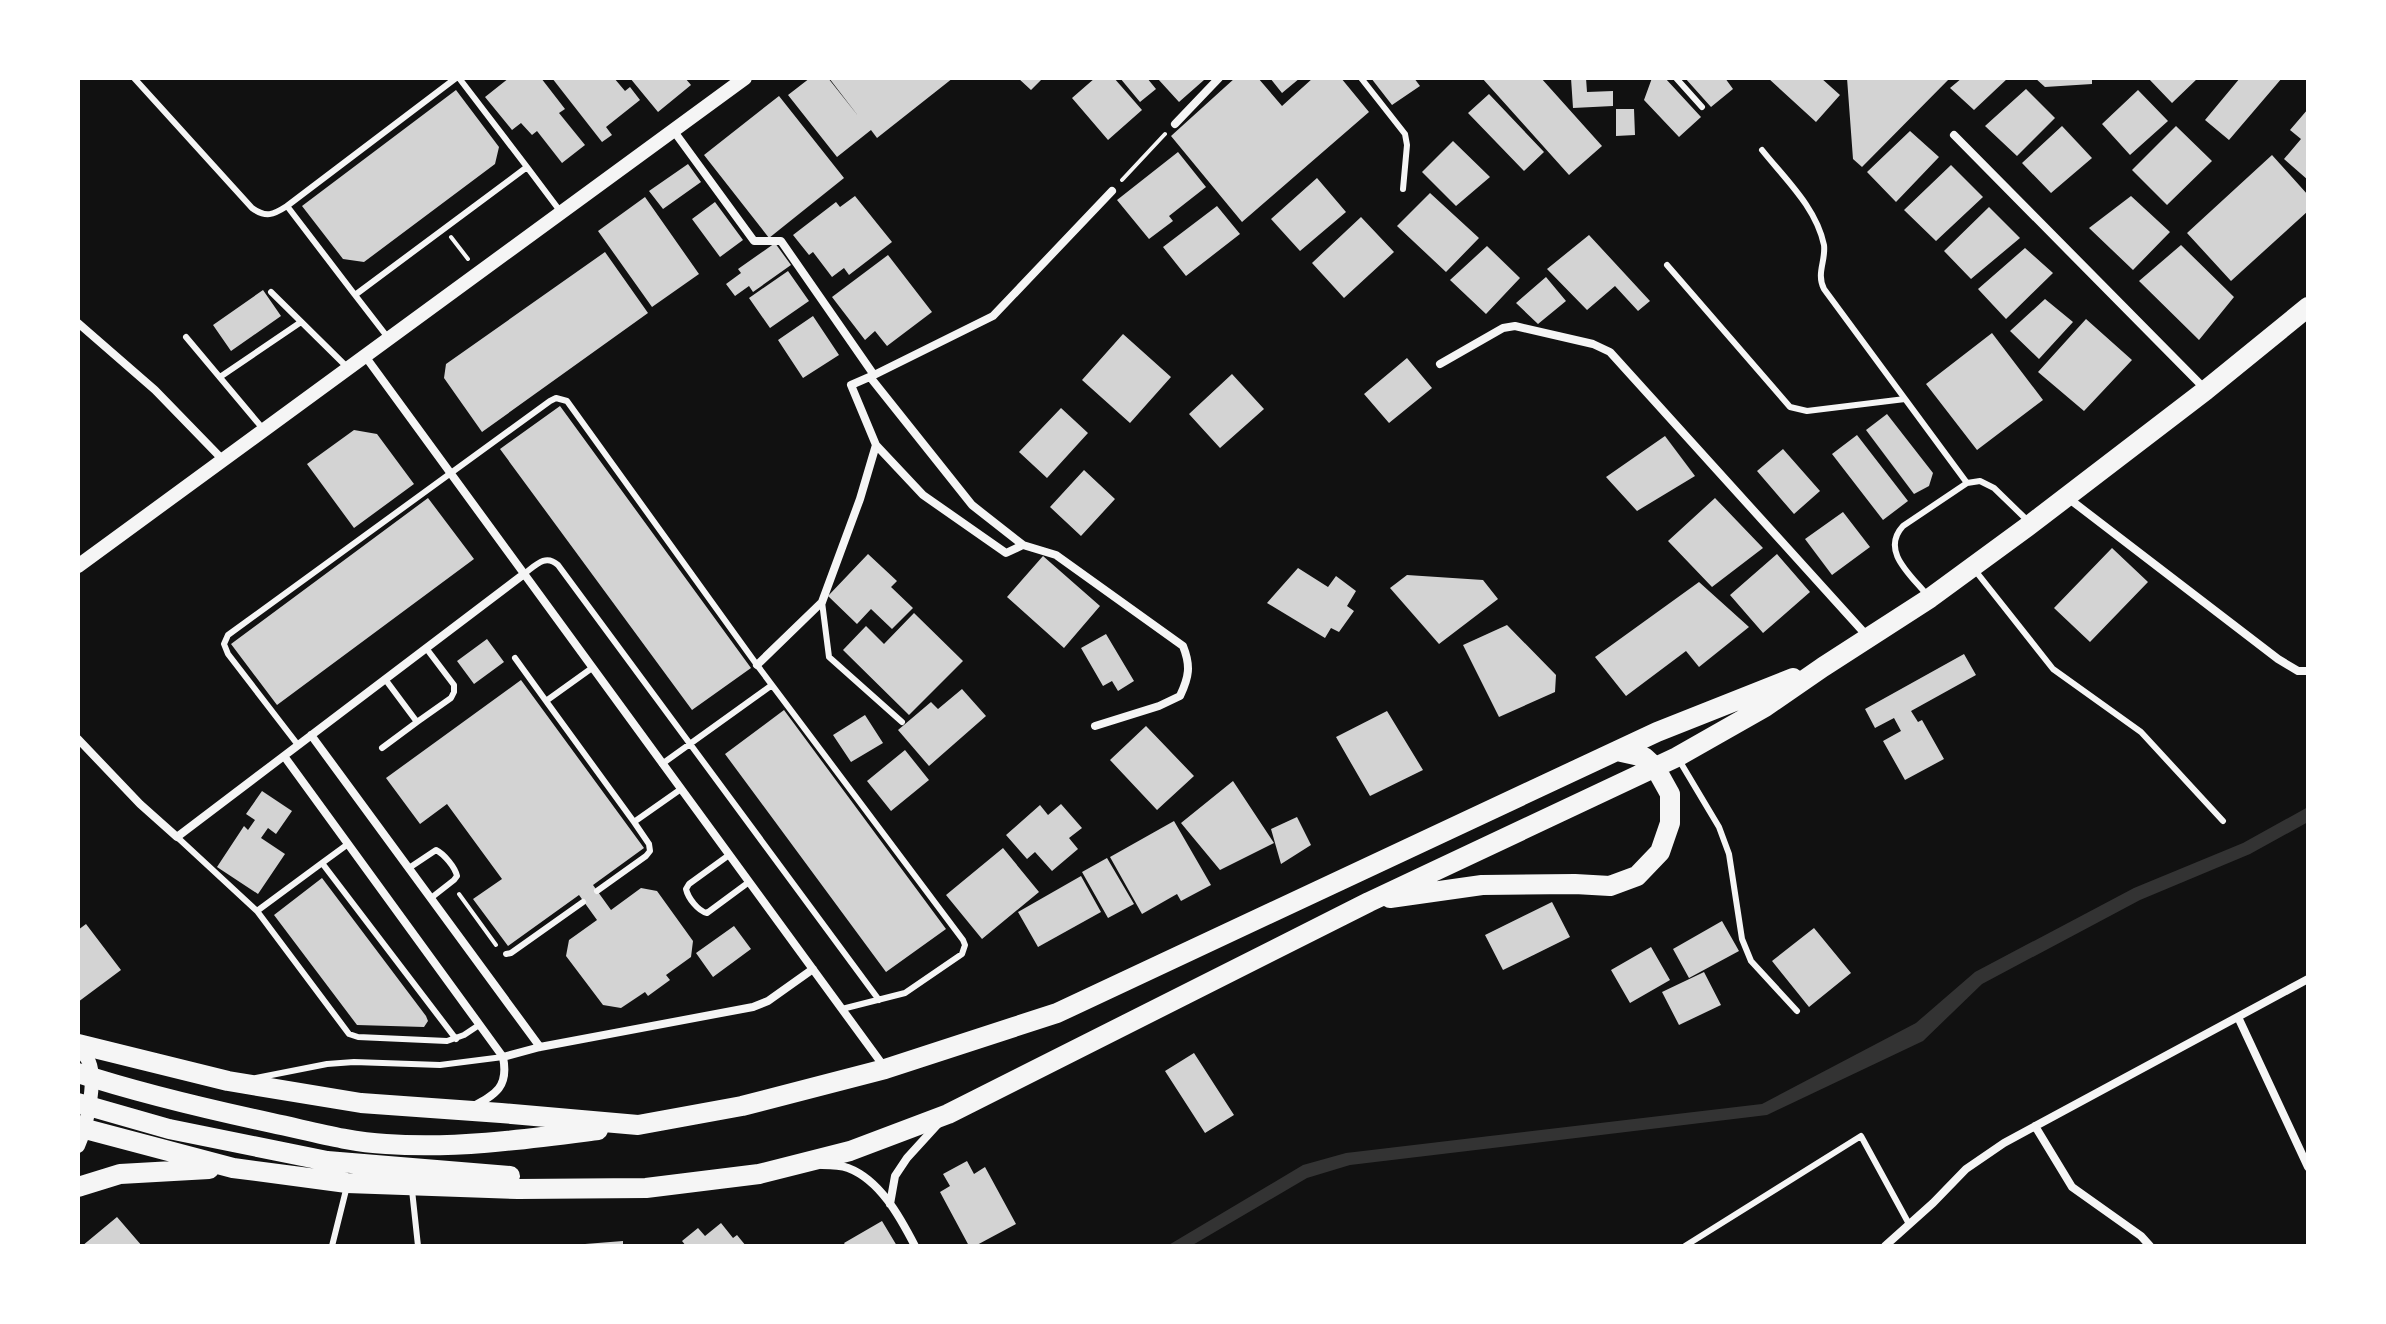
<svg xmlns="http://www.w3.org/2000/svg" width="2386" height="1324" font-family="Roboto,sans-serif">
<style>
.water{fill:#333}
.building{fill:#d3d3d3}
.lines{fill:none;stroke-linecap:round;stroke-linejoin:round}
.path{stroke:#f5f5f5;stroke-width:4}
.service{stroke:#f5f5f5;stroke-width:6}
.minor{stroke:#f5f5f5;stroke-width:8}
.tertiary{stroke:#f5f5f5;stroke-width:14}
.primary{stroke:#f5f5f5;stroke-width:20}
</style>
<rect width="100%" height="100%" fill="#111"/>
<path class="water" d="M2308,807v15l-58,32 -110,46 -158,84 -59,57 -156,74 -417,50 -43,13 -116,68h-24l136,-81 43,-12 416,-49 154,-81 59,-51 159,-84 109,-45z"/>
<path class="building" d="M509,78h32l24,31 -6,4 26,32 -23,18 -25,-32 -5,4 -11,-12 -9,7 -27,-33z
M552,78h62l11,13 5,-4 10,13 -34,27 6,8 -10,7z
M630,78h55l6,7 -33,27z
M810,78h18l31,39 -30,-39h124l-76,60 -6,-8 -34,27 -49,-62z
M1018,78h25l-12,12z
M1095,78h19l28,32 -34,30 -36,-42z
M1120,78h27l9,11 -16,13z
M1160,78h43l1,2 -25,22 -21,-23z
M1235,78h23l24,28 31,-28h28l28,34 -127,110 -71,-86z
M1270,78h30l-18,15z
M1371,78h43l6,8 -28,19z
M1482,78h59l61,68 -33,29z
M1571,78h15l1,14 26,-1v15l-40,2z
M1652,78h13l36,39 -22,20 -35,-37z
M1685,78h40l8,11 -22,18z
M1768,78h53l19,17 -24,27z
M1847,78h103l-88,89 -9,-8z
M1962,78h46l-34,32 -24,-22z
M2035,78h57v6l-47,3z
M2148,78h50l-26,25z
M2240,78h42l-53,62 -24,-20z
M2026,89l29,29 -38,38 -32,-30z
M456,90l43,57 -4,17 -131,98 -21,-3 -41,-53z
M2138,90l30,31 -38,34 -28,-31z
M1489,94l55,58 -20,19 -56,-58z
M779,96l65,82 -75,60 -65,-83z
M1616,109h18l1,26 -19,1z
M2308,109v71l-24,-21 17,-20 -11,-9z
M2062,126l30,32 -41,35 -29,-30z
M2176,126l36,35 -45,44 -35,-35z
M1910,131l29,26 -43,45 -29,-30z
M1453,141l37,36 -34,29 -34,-34z
M1178,152l28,35 -37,29 4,5 -24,18 -32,-39z
M2272,155l36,40v16l-77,70 -44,-48z
M688,164l13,18 -38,27 -14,-18z
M1951,165l32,32 -47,44 -32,-31z
M1317,178l29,34 -46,39 -29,-32z
M1430,193l49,45 -33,34 -49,-46z
M855,196l37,46 -43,33 -5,-7 -12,9 -19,-25 -4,3 -16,-20 43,-33 4,5z
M2131,196l39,36 -37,38 -44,-42z
M645,197l54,77 -47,33 -54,-76z
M715,202l28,38 -23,17 -28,-38z
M1217,206l23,28 -54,42 -23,-29z
M1989,207l31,31 -49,41 -27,-28z
M1361,217l33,35 -50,46 -32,-35z
M1589,235l61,66 -12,10 -23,-25 -28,24 -40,-41z
M775,243l16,22 -38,27 -4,-6 -14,10 -9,-12 15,-11 -3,-4z
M2181,245l53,52 -35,43 -60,-59z
M1487,246l33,32 -34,36 -36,-34z
M2025,248l28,25 -47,46 -28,-30z
M605,252l43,61 -166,119 -38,-54 2,-14z
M888,255l44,57 -45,34 -12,-15 -10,9 -33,-43z
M788,271l21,30 -39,27 -21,-30z
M1546,277l20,24 -28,23 -22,-21z
M263,290l18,26 -50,35 -18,-26z
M2045,299l28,23 -34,37 -29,-28z
M813,316l26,39 -36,23 -25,-38z
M2086,319l46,41 -48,51 -46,-39z
M1992,333l51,67 -66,50 -51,-66z
M1123,334l48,43 -41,46 -48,-43z
M1407,358l25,30 -43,35 -25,-29z
M1232,374l32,35 -44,39 -31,-34z
M560,406l191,262 -59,42 -192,-261z
M1061,408l27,25 -41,45 -28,-26z
M1887,414l46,59 -4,13 -15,8 -48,-64z
M354,430l23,4 37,50 -60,44 -47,-64z
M1857,435l51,66 -25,19 -51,-66z
M1665,436l30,40 -58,35 -31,-34z
M1783,449l37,42 -26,23 -37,-43z
M1084,470l31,29 -34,37 -31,-29z
M428,498l46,61 -197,146 -46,-61z
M1715,498l48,50 -51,39 -44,-46z
M1843,512l27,35 -38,28 -27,-36z
M2112,548l36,34 -58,60 -36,-34z
M868,554l29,27 -6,6 22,21 -21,21 -21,-20 -14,15 -29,-28z
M1777,554l33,38 -47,41 -33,-38z
M1043,556l57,50 -36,42 -57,-51z
M1298,568l30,19 8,-11 20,15 -9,15 7,5 -15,21 -8,-4 -6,10 -58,-35z
M1407,575l76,5 15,19 -59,45 -49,-56z
M1699,582l50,45 -50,40 -13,-16 -60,45 -31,-39z
M914,613l49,48 -54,54 -66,-65 23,-24 18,18z
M1507,625l49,50 -1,17 -56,25 -36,-72z
M1106,634l28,47 -16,10 -6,-10 -9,5 -22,-38z
M487,639l17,23 -30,22 -17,-23z
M1964,654l12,21 -65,36 7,11 4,-2 22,39 -39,21 -22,-39 18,-10 -7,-13 -19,10 -10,-19z
M521,680l123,168 -51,37 18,25 30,-22 16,3 36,50 -2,16 -25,18 4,5 -22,16 -3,-4 -24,16 -18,-3 -37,-49 3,-16 28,-20 -18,-25 -71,51 -35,-47 29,-20 -55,-75 -27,20 -34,-46z
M962,689l24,27 -57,50 -31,-36 33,-28 7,7z
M784,710l162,219 -60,43 -161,-218z
M1387,711l36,59 -53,26 -34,-59z
M865,715l18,28 -32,19 -18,-27z
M1146,726l48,50 -37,34 -47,-50z
M905,750l24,30 -38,31 -24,-30z
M1233,781l41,62 -54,27 -39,-47z
M262,791l30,20 -16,23 -8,-6 -7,10 24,16 -27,40 -41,-27 27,-41 4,4 7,-10 -9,-6z
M1061,804l21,24 -13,10 9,11 -26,22 -17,-19 -8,7 -21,-24 34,-30 8,10z
M1297,817l14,28 -30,19 -10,-35z
M1174,821l37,64 -30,16 -4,-7 -35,20 -32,-57z
M1003,848l36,44 -57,47 -36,-44z
M1107,858l27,46 -26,14 -26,-46z
M1081,876l20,36 -63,35 -20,-35z
M322,878l104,138 2,5 -4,6 -67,-2 -83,-110z
M1552,902l18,35 -67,33 -18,-35z
M1722,921l17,30 -50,27 -16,-29z
M86,924l35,46 -43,32v-72z
M734,926l17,23 -38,28 -17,-24z
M1814,928l37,45 -42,34 -37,-46z
M1651,947l19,33 -40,23 -19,-33z
M1704,972l17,33 -42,20 -17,-33z
M1194,1053l40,62 -29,18 -40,-62z
M967,1161l7,13 11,-7 31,57 -41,22h-6l-29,-54 10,-6 -7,-12z
M117,1217l25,29h-60z
M882,1221l15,25h-51l-2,-3z
M721,1223l12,15 4,-3 9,11h-60l-4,-5 16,-13 7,8z
M623,1241v5h-38v-2z"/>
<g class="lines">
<path class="path" d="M1122,180l43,-46
M451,237l17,22
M459,894l37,51"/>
<path class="service" d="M134,78l118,130c14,10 21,7 35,-2
M459,78l68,89
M1361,78l44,56 2,11 -4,44
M1676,78l26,29
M1762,150c23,29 54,57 62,95 2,16 -8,28 0,44l143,194
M1667,265l123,142 17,4 98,-12
M271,292l77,76
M355,295l-68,-89 169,-128
M186,337l78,93
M389,339l-34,-44 172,-128 33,44
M220,377l81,-55
M1974,569l79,100 88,63 82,89
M524,574c11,-8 21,-21 34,-9l321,435
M1927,595c-16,-20 -47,-44 -24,-69l64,-43 13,-2 14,7 34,33
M822,602l7,55 73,65
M515,658l31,43
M592,668l-46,33 88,121 47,-33
M385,679l32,43 34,-24 3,-6v-7l-28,-37
M298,745l-70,-91 -4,-10 4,-9 322,-234 6,-3 11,3 190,264 206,275 2,5 -3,9 -57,39 -63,16
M382,748l35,-26
M1679,760l40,67 10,27 13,85 9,22 46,50
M662,764l110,-79
M177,837l80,74 92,123 9,3 89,4 17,-6 15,-10
M348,844l-26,19 134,176
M729,855l-40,29 -3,5c2,9 12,22 21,24l42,-31
M409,868l27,-18c8,4 19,17 21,26l-3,4 -23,18
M597,891l49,-35 4,-5 -1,-7 -15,-22
M257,911l65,-48
M506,954l5,-1 72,-51
M256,1078l71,-14 27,-2 86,3 63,-8
M412,1190l6,56
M332,1246l15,-60
M1685,1246l176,-110 48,88"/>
<path class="minor" d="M1175,124l44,-46
M673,130l81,111h27l93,134 -23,10 25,60 -16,54 -38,103 -65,63
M1954,135l252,255
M78,323l77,67 68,70
M365,356l520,712
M1440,364l63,-36 12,-2 78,18 17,8 258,285
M874,375l119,-59 119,-125
M870,377l102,128 51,40
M876,445l47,50 83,58 17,-8 33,10 127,91c8,20 6,31 -3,50l-21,10 -64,20
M2068,498l210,161 20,12h10
M311,735l229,312
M78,739l62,65 37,33 347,-263
M284,756l219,301c6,30 -7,37 -31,50
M2238,1017l70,150
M503,1057l37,-10 213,-40 15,-6 45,-32
M2035,1126l37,61 69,49 9,10
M822,1165c9,0 18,0 26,3 32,12 52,49 67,78
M890,1204l5,-28 12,-18 31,-34
M1885,1246l48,-43 33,-34 38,-26 304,-164"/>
<path class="tertiary" d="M78,566l667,-488
M78,1047c4,5 9,10 11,15 8,19 -3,66 -11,84"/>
<path class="primary" d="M1390,898l92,-13 93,-1 35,2 27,-10 23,-24 10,-29v-29l-15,-27 -11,-10 -27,-6
M78,1044l150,37 133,22 140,10 137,12 104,-19 143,-37 172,-56 600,-281 136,-54
M78,1073c64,21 129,36 194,50 38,8 76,19 114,21 71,5 142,-5 212,-14
M78,1103l91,26 158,32 183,15
M78,1127l155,41 114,15 171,6 128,-1 113,-14 91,-23 98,-37 421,-212 308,-145 88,-50 58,-40 107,-69 101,-74 175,-134 102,-83
M78,1187l42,-13 89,-5"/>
</g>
<rect width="2386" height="1324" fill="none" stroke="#ffffff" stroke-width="160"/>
</svg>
